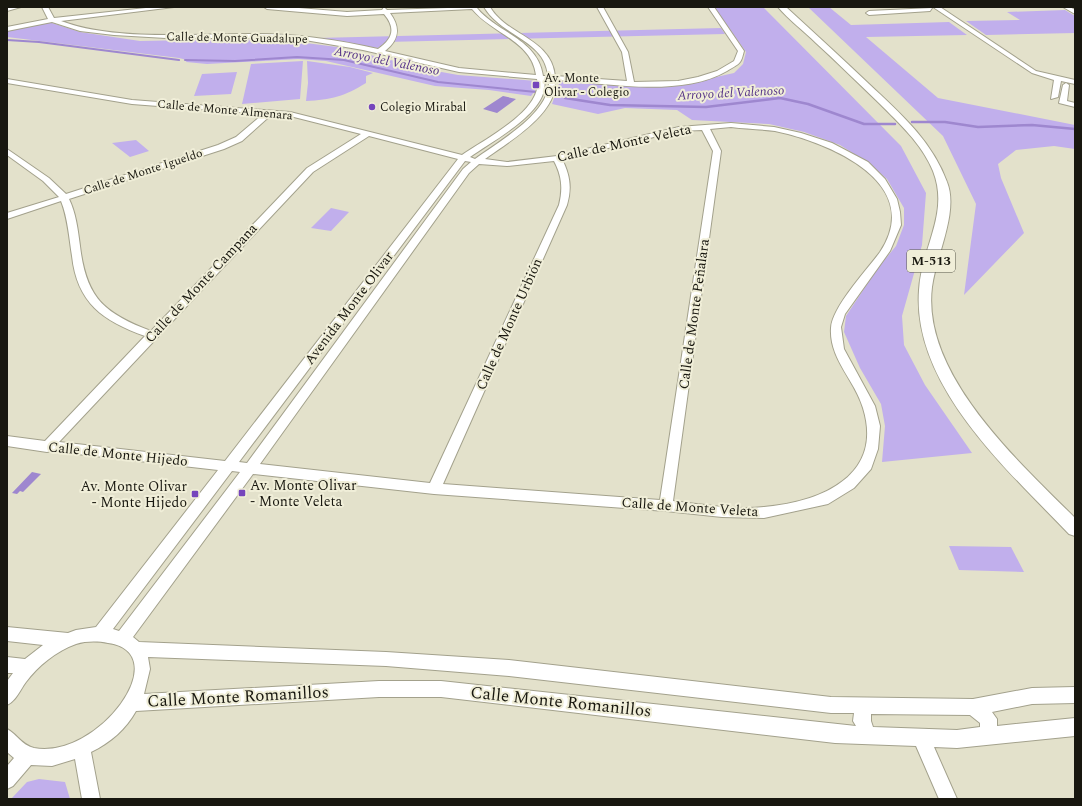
<svg xmlns="http://www.w3.org/2000/svg" width="1082" height="806" font-family="Spectral,serif">
<style>
.green{fill:#c1afec}
.water{fill:#9e87cf}
.lines{fill:none;stroke-linecap:round;stroke-linejoin:round}
.stream-far1{stroke:#9e87cf;stroke-width:2}
.stream{stroke:#9e87cf;stroke-width:2.5}
.minor-casing{stroke:#a3a18c;stroke-width:2}
.major-casing{stroke:#a3a18c;stroke-width:2}
.minor{fill:#fff;fill-rule:evenodd}
.major{fill:#fff;fill-rule:evenodd}
.poi-dot{fill:#7545bc;stroke:#f0eed8;stroke-width:1.5}
.labels{text-anchor:middle;dominant-baseline:central;stroke-width:4;stroke-linejoin:round;paint-order:stroke}
.far-street-label{font-size:12px;fill:#18170f;stroke:#f0eed8}
.far-poi-label{font-size:12px;fill:#18170f;stroke:#f0eed8;text-anchor:start}
.far-water-label{font-size:13px;font-style:italic;fill:#543287;stroke:#f0eed8}
.shield{fill:#f0eed8;stroke:#59584b;stroke-width:1}
.shield-label{font-size:13px;font-weight:bold;fill:#18170f}
.street-label{font-size:14px;fill:#18170f;stroke:#f0eed8}
.poi-label{font-size:14px;fill:#18170f;stroke:#f0eed8;text-anchor:start}
.near-street-label{font-size:17px;fill:#18170f;stroke:#f0eed8}
</style>
<rect width="100%" height="100%" fill="#e3e1cb"/>
<path class="green" d="M714,7h49l138,139 25,47 -4,52 -20,71 2,29 21,40 47,68 -90,9 3,-36 -4,-22 -21,-36 -16,-36 2,-16 31,-47 19,-23 8,-21v-17l-17,-29 -17,-15 -30,-19 -36,-13 -35,-8 -77,-4 -15,-10 -52,-2 -27,6 -46,-10 8,-23 116,5 58,-13 9,-9 3,-12z
M808,7h21l22,18 98,-3 18,13 -101,2 72,61 137,27v24l-21,-3 -38,4 -18,14 3,14 23,55 -60,62 12,-91 -33,-68z
M1065,10l10,6v17l-89,2 -20,-14 54,-1 -13,-8z
M45,23h7l28,9 60,9 101,-2 57,3 39,5 99,24 22,4 79,6v7l-6,8 -42,-6 -54,-4 -109,-25 -28,-2 -91,5 -21,-2 1,-2 -8,-2 -172,-21v-6z
M721,28l4,6 -339,8 -8,6 -61,-10z
M303,61l-3,38 -58,5 9,-40z
M307,61l43,6 23,6 -7,3v7c-21,13 -35,17 -60,18l2,-18z
M237,72l-6,22 -37,2 8,-22z
M136,140l13,11 -19,6 -18,-14z
M331,208l18,4 -18,19 -20,-3z
M949,546l62,1 13,25 -65,-2z
M39,779l26,3 5,17h-59l16,-17z"/>
<path class="water" d="M503,96l13,3 -19,14 -14,-4z
M32,472l9,2 -18,18 -3,-1 -3,3 -5,-1z"/>
<g class="lines">
<path class="stream-far1" d="M7,40l32,2 140,18
M185,60l50,1 62,-4 47,3 94,22 98,10"/>
<path class="stream" d="M565,98l45,7 96,2 74,-9 28,6 56,20h31
M912,122h33l33,5 54,-2 43,4"/>
<g class="minor-casing">
<path id="minor" d="M7,7h14l-14,4z
M42,7h6l6,11 101,-11h19l-113,14c56,21 137,12 197,13 41,0 80,6 120,15 15,-10 18,-21 6,-35l-37,2 -80,-7 -3,-2h23l60,5 35,-2 2,-3 3,3 91,-3 -1,1c20,25 61,31 66,68h5c-3,-36 -46,-39 -64,-69h6c17,29 61,31 65,69l72,5 -5,-29 -25,-45h6l25,45 6,30 44,-1 20,-4 19,-6 17,-10 4,-10 -30,-44h6l30,44c-1,3 -2,9 -4,11 -3,4 -9,6 -13,9 -47,27 -120,12 -172,9 4,33 -48,63 -70,79l22,3 50,-6 122,-29 52,-4 43,4 27,6 31,10 36,19 17,17 12,20 3,13 1,13 -11,26 -45,63 -4,13 3,22 31,57 5,20 -2,23 -7,20 -17,19 -26,16 -64,14 -42,-1 -56,-6 -232,-17 -181,-20 -120,163 6,5 247,10 123,8 322,37 142,2 59,-11 43,-1v16l-43,1 -40,8 5,7v7l78,-8v18l-118,12 -23,-1 23,52h-18l-23,-53 -81,-3 -394,-46h-62l-243,14c-10,18 -26,32 -45,41l9,47h-18l-7,-40 -23,7 -21,-1 -18,21 -6,3v-23l7,-8 -7,-6v-23c10,5 14,16 27,19 64,12 143,-95 74,-105 -10,-2 -22,-2 -32,1 -20,7 -38,22 -50,38 -6,8 -10,19 -19,23v-24l6,-8h-6v-16l18,2 18,-14 -36,-4v-14l61,6 8,-3 20,-3 122,-157 -167,-19 -4,1 -40,-6v-10l38,5 100,-105c-42,-15 -68,-33 -73,-80 -3,-18 -4,-38 -11,-55l-54,18v-6l52,-16 -16,-16 -36,-26v-6l42,29 17,16 152,-49 18,-8 27,-23 -131,-10 -125,-21v-4l125,21 158,12 172,43c21,-15 82,-45 75,-76l-78,-7 -96,-22 -58,-10 -46,-2h-93l-52,-3 -34,-4 -28,-9 -45,9v-4l41,-8zM472,9c19,24 60,32 64,66l-77,-7 -74,-17c14,-11 16,-23 5,-38zM544,80h5c2,33 -51,62 -74,79l-5,-2c21,-15 81,-46 74,-77zM271,115l19,1 71,18 -54,34 -156,163c-48,-18 -65,-34 -71,-85 -2,-15 -4,-33 -11,-47l155,-50 18,-8zM731,127c14,2 30,2 44,4 53,11 151,51 105,121 -13,18 -48,55 -49,76 -2,31 24,52 32,80 21,68 -42,94 -99,99 -29,3 -61,-2 -91,-6l48,-350 -11,-22zM702,130l11,21 -53,349 -217,-16 124,-279c5,-17 3,-30 -5,-46l117,-28zM369,136l89,23 -233,302 -166,-19 254,-270zM465,161l6,1 -8,7 -216,294 -8,-1zM554,161c8,15 9,28 5,44l-129,278 -170,-19 209,-291 10,-9 28,2zM232,471l8,1 -121,159 -6,-2zM148,657l238,9 123,10 322,37h23l-1,8 3,5 -415,-45h-62l-235,13 6,-25zM871,714l99,1 10,8v4l-23,3 -84,-3 -2,-6z
M933,7h7l96,64 39,9v4l-14,-3 -3,16 -7,2 3,-19 -22,-7z
M1063,7h7l5,3v4z
M932,8l-2,3 -61,4 -3,-2 3,-2z
M1066,83l3,2 -2,16 8,2v4l-16,-4 4,-18z"/>
</g>
<g class="major-casing">
<path id="major" d="M778,7h8c28,26 56,51 83,77 31,29 63,57 78,98 12,30 -11,73 -15,105 -11,87 87,175 143,231v18l-6,-2c-60,-63 -157,-148 -150,-244 2,-42 31,-76 14,-119 -11,-27 -34,-48 -54,-68 -21,-20 -42,-41 -63,-60 -12,-12 -27,-23 -38,-36z"/>
</g>
<use href="#minor" class="minor"/>
<use href="#major" class="major"/>
</g>
<g class="poi-dot">
<rect x="532" y="81" width="8" height="8" rx="2"/>
<circle cx="372" cy="107" r="4"/>
<rect x="238" y="489" width="8" height="8" rx="2"/>
<rect x="191" y="490" width="8" height="8" rx="2"/>
</g>
<g class="labels">
<g class="far-street-label">
<text transform="translate(237 38) rotate(1)">Calle de Monte Guadalupe</text>
<text transform="translate(225 110) rotate(5)">Calle de Monte Almenara</text>
<text transform="translate(143 172) rotate(-18)">Calle de Monte Igueldo</text>
</g>
<g class="far-poi-label">
<text x="544" y="78">Av. Monte<tspan x="544" dy="14">Olivar - Colegio</tspan></text>
<text x="380" y="107">Colegio Mirabal</text>
</g>
<g class="far-water-label">
<text transform="translate(387 61) rotate(11)">Arroyo del Valenoso</text>
<text transform="translate(731 93) rotate(-3)">Arroyo del Valenoso</text>
</g>
<rect class="shield" x="907" y="250" width="48" height="22" rx="3"/>
<g class="shield-label">
<text x="931" y="261">M-513</text>
</g>
<g class="street-label">
<text transform="translate(624 143) rotate(-12)">Calle de Monte Veleta</text>
<text transform="translate(201 283) rotate(-47)">Calle de Monte Campana</text>
<text transform="translate(349 308) rotate(-53)">Avenida Monte Olivar</text>
<text transform="translate(694 314) rotate(-82)">Calle de Monte Peñalara</text>
<text transform="translate(509 324) rotate(-66)">Calle de Monte Urbión</text>
<text transform="translate(118 454) rotate(6)">Calle de Monte Hijedo</text>
<text transform="translate(690 507) rotate(4)">Calle de Monte Veleta</text>
</g>
<g class="poi-label">
<text x="250" y="485">Av. Monte Olivar<tspan x="250" dy="16">- Monte Veleta</tspan></text>
<text x="187" y="486" text-anchor="end">Av. Monte Olivar<tspan x="187" dy="16">- Monte Hijedo</tspan></text>
</g>
<g class="near-street-label">
<text transform="translate(238 697) rotate(-3)">Calle Monte Romanillos</text>
<text transform="translate(561 702) rotate(6)">Calle Monte Romanillos</text>
</g>
</g>
<rect width="1082" height="806" fill="none" stroke="#18170f" stroke-width="16"/>
</svg>
